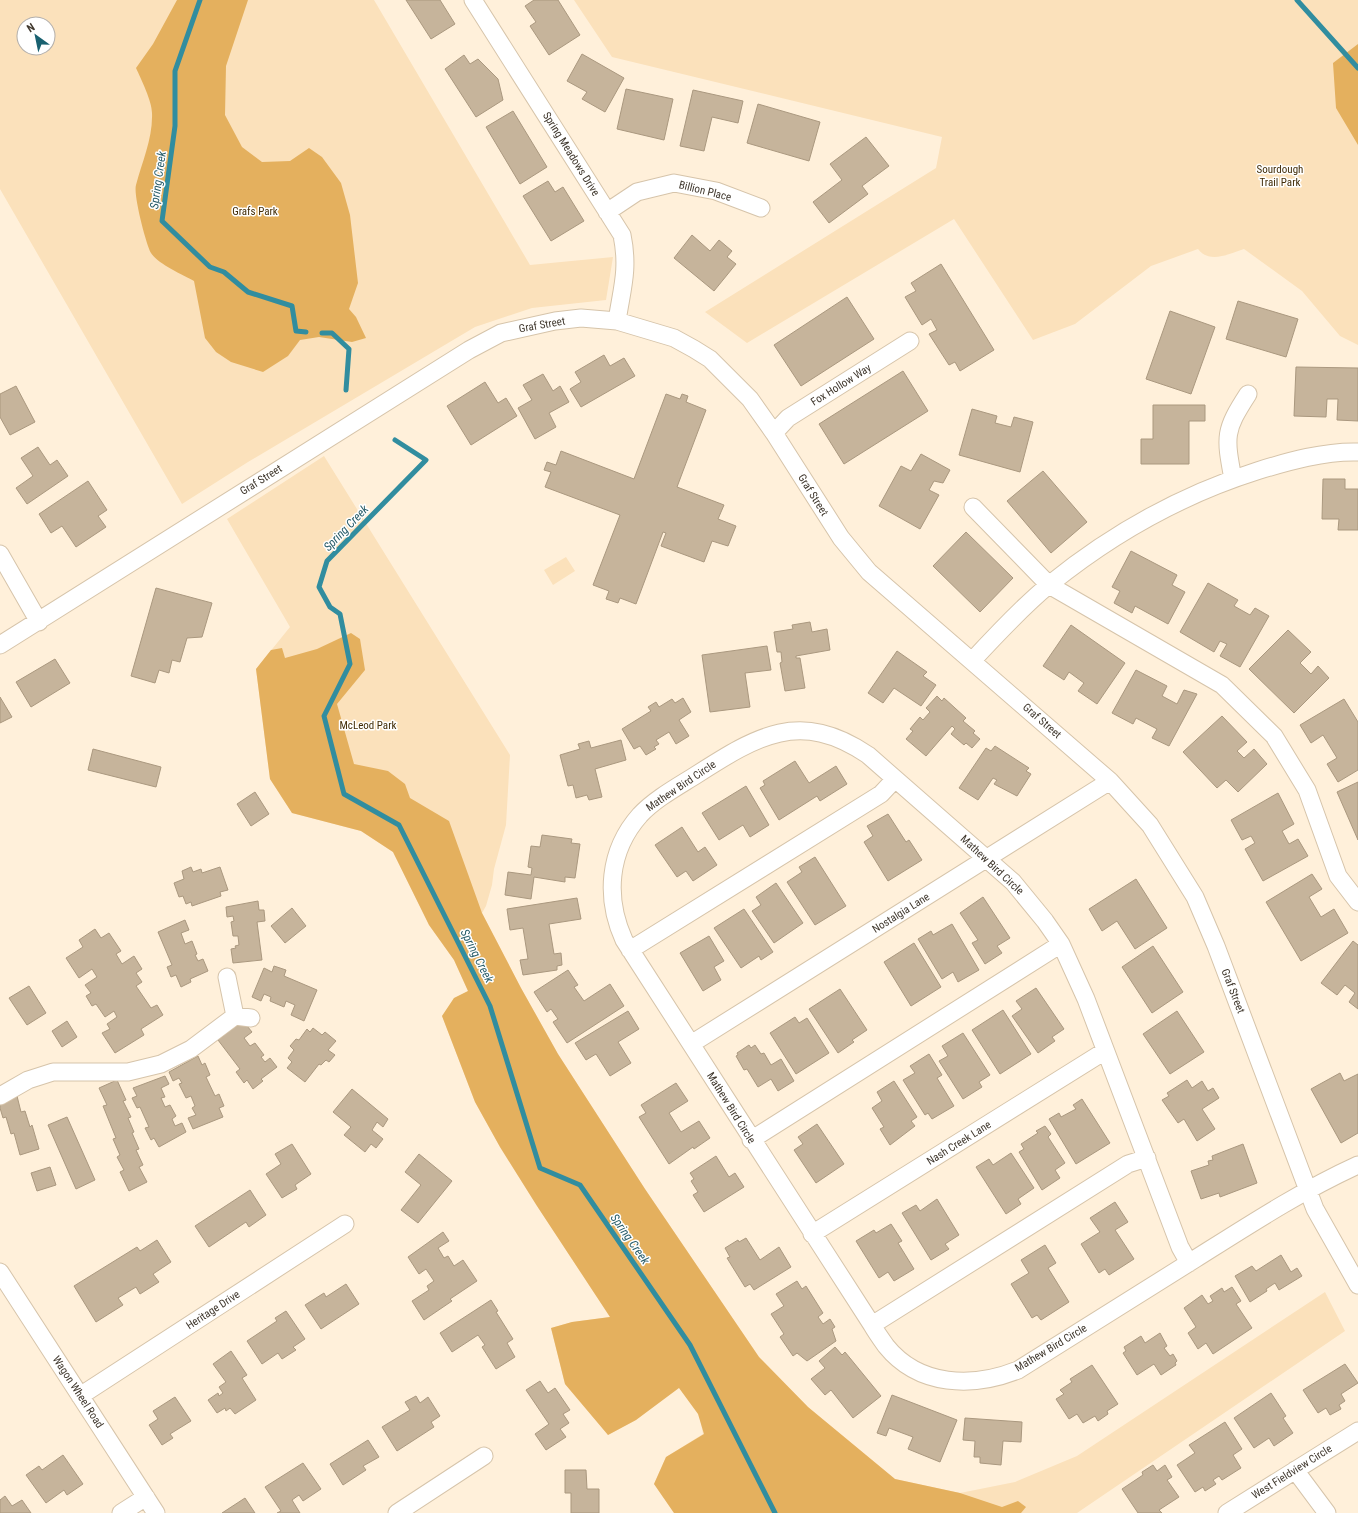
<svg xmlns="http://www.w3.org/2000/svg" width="1358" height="1513" font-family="'Roboto Condensed',sans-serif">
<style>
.green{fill:#fbe1bb;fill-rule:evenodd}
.forest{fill:#e4b05e}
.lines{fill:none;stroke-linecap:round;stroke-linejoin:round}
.stream{stroke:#318d9f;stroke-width:5}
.building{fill:#c6b49b;stroke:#aa987f}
.minor-casing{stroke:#d6c4aa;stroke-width:19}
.minor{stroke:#fff;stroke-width:17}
.labels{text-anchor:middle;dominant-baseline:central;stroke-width:3;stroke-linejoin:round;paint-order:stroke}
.street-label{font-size:11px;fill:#40382e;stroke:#fff}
.park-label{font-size:11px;fill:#412c07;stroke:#fff}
.water-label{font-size:12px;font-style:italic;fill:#295d6a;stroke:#fff}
</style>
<rect width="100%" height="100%" fill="#fff0da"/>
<path class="green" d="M0,0h374l156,265 83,-8 -7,43 -74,8 -57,19 -227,135 -66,42 -182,-315zM24,24h24v24h-24z
M574,0h784v345l-18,-9 -38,-45 -58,-42c-15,5 -35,15 -46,0l-47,17 -76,58 -42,16 -79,-121 -207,124 -42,-31 231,-144 6,-31 -330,-80z
M324,456l186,299 -4,70 -12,44 -2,16 -6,21 -4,7 39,75 37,66 87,135 114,168 49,50 87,72 65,14 55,-11 62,-26 248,-164 20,39 -268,182h-403l-20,-29 12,-27 37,-23 -4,-20 -20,-27 -43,33 -28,15 -43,-51 -14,-56 21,-6 38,-5 -73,-111 -37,-59 -25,-45 -33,-86 12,-18 14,-7 -14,-31 -25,-35 -36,-73 -32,-21 -69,-18 -22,-34 -14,-110 34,-42 -63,-108z
M566,557l9,14 -22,14 -9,-15z"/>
<path class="forest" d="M177,0h71l-22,66 -1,49 17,32 20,15 28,-1 19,-13 13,9 19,26 9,32 8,68 -9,26 7,8 10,21 -14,4 -33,-5 -19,3 -12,16 -25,16 -32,-10 -15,-10 -11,-14 -11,-57c-11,-6 -36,-17 -43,-28 -5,-9 -18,-59 -15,-68 6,-23 17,-47 16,-72 0,-12 -11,-34 -16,-45l17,-24z
M1358,44v101l-22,-37 -3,-45z
M351,633l9,6 5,31 -28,34 17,60 34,7 17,13 5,14 39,23 33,92 39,75 37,66 87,135 114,168 49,50 87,72 65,14 42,14 16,-6 8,6 -5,6h-347l-20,-29 12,-27 38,-23 -6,-20 -19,-26 -43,32 -28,15 -43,-51 -14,-56 21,-6 38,-5 -73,-111 -37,-59 -25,-45 -33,-86 12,-18 14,-7 -14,-31 -25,-35 -36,-73 -32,-21 -69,-18 -22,-34 -14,-110 15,-19 11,-2 3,10 32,-9z"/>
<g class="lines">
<path class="stream" d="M200,0l-25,71v55l-13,95 48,46 14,5 24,20 44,14 4,25 10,1
M1297,0l61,68
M322,333h10l17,16 -3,41
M395,440l31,20 -99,101 -8,26 11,20 10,7 10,50 -26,52 20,78 55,31 91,181 50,162 40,17 110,160 85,168"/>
</g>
<path class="building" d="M406,0h34l15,24 -24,15z
M534,0h24l22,35 -31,20 -19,-29 6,-4 -11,-16z
M582,54l42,24 -19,34 -23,-13 5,-7 -20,-11z
M464,55l6,9 8,-5 20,20 5,21 -27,17 -31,-48z
M626,89l47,10 -9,41 -47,-11z
M693,90l50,11 -5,22 -26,-6 -8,34 -24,-5z
M758,104l62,18 -11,39 -62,-18z
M513,111l34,56 -27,17 -34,-57z
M866,137l23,29 -27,20 6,8 -39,29 -16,-21 29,-22 -12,-16z
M548,181l7,11 8,-5 21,34 -33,20 -28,-45z
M692,235l18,16 9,-11 13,11 -5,6 9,7 -22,27 -40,-33z
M941,264l53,86 -34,21 -5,-9 -6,3 -20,-31 8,-4 -6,-11 -9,6 -17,-28 11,-6 -5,-8z
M847,297l27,42 -73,47 -27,-41z
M1238,301l60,18 -12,38 -60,-18z
M1170,311l45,16 -24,67 -45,-15z
M604,355l6,11 14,-8 11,18 -54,31 -11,-18 11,-7 -6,-10z
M1296,367l62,1v53l-21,-1 1,-21h-11l-1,18 -32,-1z
M903,371l25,40 -84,53 -25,-40z
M543,374l10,17 7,-5 9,16 -20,11 7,14 -21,12 -17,-31 14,-8 -9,-15z
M485,382l13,21 8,-5 11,18 -46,29 -24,-39z
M16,386l19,36 -25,13 -10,-18v-23z
M666,394l14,5 2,-5 6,2 -2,6 20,8 -29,77 47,18 -6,14 18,7 -8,20 -16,-5 -8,21 -43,-16 5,-13 -3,-1 -27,72 -16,-6 -2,5 -12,-4 3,-8 -16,-6 27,-70 -75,-28 6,-15 -7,-2 3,-8 9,3 5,-14 73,28z
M1153,405h52v16h-16v43h-48v-25h12z
M972,409l25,7 -2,7 16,4 3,-10 19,5 -13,50 -61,-17z
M38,447l12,18 7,-5 11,16 -41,28 -11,-16 17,-12 -12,-18z
M921,454l29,16 -7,13 -9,-2 -5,9 10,5 -19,34 -41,-23 22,-40 10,5z
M1043,471l44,51 -36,31 -44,-52z
M1323,479h22v10h13v41h-20l1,-11h-17z
M88,481l19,29 -9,6 8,11 -30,20 -14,-21 -11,7 -12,-19z
M966,532l47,46 -33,34 -47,-46z
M1131,551l46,24 -5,10 13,7 -17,32 -33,-18 -3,7 -18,-10 6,-12 -8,-4z
M1208,583l30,17 -4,6 16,9 5,-7 14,8 -29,51 -20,-11 7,-12 -7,-3 -6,11 -34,-20z
M156,588l56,15 -10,34 -15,1 -7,24 -8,-2 -3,13 -10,-3 -4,13 -24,-7z
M810,622l2,10 15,-3 3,21 -34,6v2h4l5,30 -20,3 -5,-28 2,-1 -1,-10h-4l-3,-20 19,-3 -1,-4z
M1071,625l54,38 -28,41 -19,-13 6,-8 -15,-11 -5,8 -21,-14z
M1288,630l23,22 -11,11 11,11 7,-8 11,12 -35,35 -45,-44z
M767,646l4,24 -26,3 5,34 -40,5 -8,-57z
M897,651l30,21 -4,4 13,9 -15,21 -27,-18 -11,15 -15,-10z
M55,659l15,24 -39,24 -15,-25z
M1136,670l31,16 -5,10 15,8 7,-14 13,4 -28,52 -17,-8 5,-9 -21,-11 -3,6 -21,-11z
M937,696l5,5 2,-3 22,20 -3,3 12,10 -2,2 7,6 -8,9 -6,-5 -2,2 -13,-11 4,-5 -3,-3 -26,30 -20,-17 7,-8 -3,-2 10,-12 3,3 7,-8 -4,-4z
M0,697l12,20 -12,6z
M683,698l8,14 -12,8 10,16 -13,8 -7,-12 -13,8 3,4 -5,3 2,2 -10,6 -6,-9 -6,3 -12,-20 29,-18 -3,-4 8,-5 3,5 13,-8 3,4z
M1344,699l14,23v48l-20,12 -11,-18 10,-6 -14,-23 -12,8 -11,-18z
M1222,716l25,26 -10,9 7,7 10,-9 13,15 -29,28 -12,-12 -9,8 -34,-36z
M621,740l5,20 -31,9 7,28 -13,3 -2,-5 -11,3 -3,-13 -5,1 -8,-31 20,-6 -2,-5 11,-3 2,7z
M995,746l34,22 -3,3 5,3 -14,22 -23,-12 3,-4 -4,-2 -15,22 -19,-12 27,-40 5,3z
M93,749l68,18 -5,20 -68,-17z
M795,761l14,22 27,-17 11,18 -27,17 -3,-5 -38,24 -19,-32 5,-3 -2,-4z
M1358,782v58l-21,-48z
M746,786l23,39 -19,12 -7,-12 -24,15 -17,-27z
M255,792l14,22 -18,12 -14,-22z
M1278,793l16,31 -12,7 7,13 9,-5 10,17 -45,25 -18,-32 10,-6 -4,-7 -9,4 -11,-20z
M888,814l18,28 3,-2 13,20 -34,21 -24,-39 9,-6 -6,-10z
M682,827l16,25 7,-5 12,18 -24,16 -7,-10 -9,6 -22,-32z
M542,835l30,4 -1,4 9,1 -5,34 -10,-1v5l-31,-5 -3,22 -26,-4 3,-23 23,3 1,-7 -4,-1 3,-21 9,1z
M815,857l31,49 -31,19 -28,-43 15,-10 -3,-5z
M191,867l2,5 8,-3 1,4 18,-6 8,23 -8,2 1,4 -29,10 -1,-4 -5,2 -3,-8 -4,1 -5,-14 10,-4 -2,-8z
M1312,874l10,15 -13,8 12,20 13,-8 14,24 -47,28 -35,-59z
M1136,879l31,49 -32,21 -18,-28 -15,10 -13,-22z
M776,883l27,40 -29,20 -22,-32 9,-6 -5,-8z
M983,897l27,41 -13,8 5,7 -17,11 -13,-21 6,-3 -18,-27z
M577,898l4,21 -32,5 5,30 7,-1 1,12 -5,1v4l-34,5 -3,-15 8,-1 -5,-31 -13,2 -3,-21z
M258,901l1,9h5l1,11 -8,1 5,38 -29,3 -2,-14 5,-1 -1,-2 4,-1 -1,-9h-5l-2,-14 3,-1 -1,-5 -6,1 -1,-10z
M292,908l14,18 -21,17 -14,-17z
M744,909l29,43 -12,8 -2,-4 -18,12 -27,-40z
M185,920l4,10 -8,3 4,11 7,-3 5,13 -2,1 3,6 5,-2 5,12 -18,8 1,3 -10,5 -5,-12 -5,2 -4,-10 5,-2 -14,-33z
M952,924l27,46 -21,12 -5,-10 -11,7 -24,-40 13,-8 2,4z
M95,929l6,9 8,-5 12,18 -5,3 6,10 12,-8 8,13 -6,4 6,9 -6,4 15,22 6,-3 6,10 -22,14 3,6 -29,18 -13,-20 8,-4 -3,-5 10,-7 -3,-6 -9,6 -9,-13 -4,2 -6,-10 5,-3 -6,-8 12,-8 -5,-8 -13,9 -13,-20 17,-11 -4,-7z
M709,936l15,25 -10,6 7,13 -18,11 -23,-38z
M1353,941l5,4v64l-9,-7 6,-9 -10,-8 -8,10 -16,-12z
M914,943l27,44 -30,19 -27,-44z
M1153,946l30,46 -31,21 -30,-46z
M274,966l12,4 -2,6 33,14 -13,31 -13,-6 4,-10 -9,-4 -2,6 -14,-6 1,-4 -7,-3 -3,7 -9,-4 12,-29 8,4z
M568,970l10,15 -4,2 10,14 26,-17 14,22 -57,37 -14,-21 5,-3 -7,-10 -4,3 -13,-20z
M29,986l17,27 -19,12 -18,-27z
M1036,988l28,41 -12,8 3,4 -17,12 -26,-37 10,-7 -6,-8z
M840,989l27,41 -15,10 2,2 -16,11 -29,-44z
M1003,1010l28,44 -31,20 -28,-44z
M628,1011l11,18 -21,13 13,21 -21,13 -14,-22 -10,6 -11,-17z
M1177,1011l27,41 -34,22 -27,-40z
M795,1017l4,6 8,-5 22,35 -33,21 -26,-41z
M67,1021l10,16 -15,10 -10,-16z
M243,1021l9,11 -8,6 6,8 5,-3 9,12 -3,2 4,5 5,-4 7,9 -16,12 2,2 -10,8 -6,-9 -3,3 -8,-11 4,-3 -22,-29z
M313,1028l9,7 3,-3 11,9 -8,9 7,5 -6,7 -3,-2 -5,5 -2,-1 -14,18 -18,-14 5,-6 -4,-4 6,-8 -4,-4 6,-7 3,1 8,-11 3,3z
M963,1033l27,42 -11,7 3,5 -19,12 -24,-38 9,-5 -6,-10z
M749,1045l2,3 4,-3 6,9 3,-1 7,12 10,-6 13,22 -16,10 -7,-12 -13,8 -11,-18 -3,1 -8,-14 2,-1 -1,-2z
M929,1054l13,21 -5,3 17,28 -22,13 -4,-6 -3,2 -22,-35 12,-7 -5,-7z
M198,1056l4,9 3,-2 5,12 -4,2 9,19 4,-2 5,12 -5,2 4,9 -30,12 -5,-11 8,-3 -4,-7 3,-2 -4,-10 -5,2 -7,-14 3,-1 -3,-5 -6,3 -4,-9z
M1340,1073l4,8 14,-7v59l-17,10 -30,-54z
M165,1076l4,8 -8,4 4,9 -4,1 4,9 5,-2 6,11 -4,3 3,7 7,-3 4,9 -27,15 -5,-9 -3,2 -6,-12 4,-1 -9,-20 -3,1 -5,-10 5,-2 -4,-8z
M117,1080l9,20 -3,1 8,16 -3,1 6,14 -2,1 7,16 -3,1 7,15 -4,2 8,15 -18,9 -9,-19 4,-2 -7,-13 3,-2 -7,-16 3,-1 -13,-32 4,-1 -8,-17z
M1187,1080l5,8 10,-7 6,10 5,-3 6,10 -17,11 13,20 -18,12 -13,-22 -6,4 -16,-23 7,-4 -2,-3z
M894,1081l23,36 -6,4 4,5 -25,19 -10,-16 4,-2 -12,-19 10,-7 -5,-9z
M676,1083l12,18 -19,12 12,19 18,-11 11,17 -16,11 -1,-2 -24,17 -30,-47 7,-4 -5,-8z
M352,1089l36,30 -5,8 -6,-5 -5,8 11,9 -7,9 -5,-4 -6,8 -21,-17 7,-8 -18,-15z
M17,1096l4,16 4,-1 5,16 2,-2 7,24 -19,6 -6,-22 -3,1 -5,-17 -3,1 -3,-10v-7z
M1082,1099l28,44 -34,21 -27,-45 10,-6 2,4 15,-8 -3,-4z
M67,1117l28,63 -19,9 -28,-64z
M817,1124l27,40 -28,19 -22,-33 9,-6 -5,-7z
M1045,1126l6,8 -3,3 17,26 -10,7 5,8 -18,12 -23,-38 5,-3 -3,-5 17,-11 -2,-2z
M292,1144l19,30 -16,11 2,4 -15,9 -16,-24 15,-10 -6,-10z
M1243,1144l14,39 -37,14 -1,-4 -18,6 -10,-28 18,-6 -1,-4 5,-1 -1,-4z
M1011,1153l23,35 -16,11 3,5 -15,10 -30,-47 13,-8 4,6z
M419,1154l33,27 -34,42 -17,-13 20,-25 -16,-13z
M716,1156l13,21 6,-4 9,14 -40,25 -11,-17 5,-3 -7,-11 3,-2 -4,-6z
M50,1167l6,18 -19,6 -6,-18z
M250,1190l16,25 -17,12 -3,-5 -37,25 -14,-21z
M937,1199l22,36 -14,9 4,5 -18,11 -29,-47 14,-8 4,6z
M1115,1202l13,20 -13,8 19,29 -25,16 -4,-6 -6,4 -18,-29 19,-12 -10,-14z
M891,1224l11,17 -4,2 16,26 -20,12 -6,-9 -9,6 -23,-37 18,-11 2,3z
M443,1232l6,9 -11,7 6,10 4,-2 6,10 9,-6 14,21 -27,18 2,2 -28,19 -12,-19 17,-11 -2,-4 7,-5 -8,-12 -7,5 -11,-17z
M746,1238l14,22 19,-13 12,20 -37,23 -4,-6 -5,3 -18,-29 3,-1 -5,-9 13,-8 1,2z
M157,1240l14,22 -18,12 6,8 -19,12 -4,-7 -18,11 5,7 -27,17 -22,-36 63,-39 3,4z
M1045,1245l11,18 -8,5 21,34 -28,18 -4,-5 -5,3 -21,-34 18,-11 -8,-13z
M1281,1255l10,17 6,-4 5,8 -23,14 -4,-7 -9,6 1,2 -17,11 -15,-26 17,-10 4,5z
M797,1281l5,8 4,-3 17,27 -5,4 5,7 7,-5 5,8 -3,2 4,12 -29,20 -10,-8 -4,3 -13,-19 4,-3 -13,-20 13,-8 -8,-12z
M346,1284l13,20 -38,25 -16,-24 19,-12 2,4z
M1232,1287l9,14 -5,3 16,24 -39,26 -7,-11 -8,6 -10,-16 8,-6 -12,-19 18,-13 6,9 5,-3 -3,-5 12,-8 2,4z
M491,1300l7,11 -2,1 17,27 -6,4 8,14 -19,12 -14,-22 3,-2 -7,-10 -26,17 -12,-19z
M286,1311l19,28 -12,8 3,3 -14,9 -4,-6 -16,11 -15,-23 30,-20 -2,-3z
M1160,1333l7,13 -3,2 6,8 3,-2 4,7 -2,2 1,2 -15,10 -7,-11 -17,11 -14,-22 3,-2 -2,-4 17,-11 4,7z
M835,1347l7,8 3,-3 36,44 -28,22 -22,-28 -6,5 -14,-16 14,-11 -6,-7z
M231,1351l16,24 -5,3 14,22 -21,14 -5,-6 -4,3 -1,-3 -8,5 -9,-13 10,-7 1,3 4,-3 -4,-6 7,-5 -13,-18z
M1345,1364l13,19 -17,11 4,7 -6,4 2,4 -11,6 -4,-7 -8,5 -15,-23z
M1092,1365l26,39 -11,7 1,3 -10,7 -3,-5 -12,7 -6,-9 -8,5 -13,-20 8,-5 -4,-4 12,-8 -2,-3z
M540,1381l8,12 7,-5 15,22 -7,4 6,9 -9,6 6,8 -20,13 -11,-16 14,-10 -23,-34z
M1271,1393l15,23 -3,2 10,15 -19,13 -5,-8 -15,10 -20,-30z
M892,1395l65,25 -17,42 -32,-13 5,-12 -24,-9 -3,8 -9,-3z
M416,1396l4,7 8,-6 12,19 -9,6 3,5 -37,24 -15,-24 28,-17 -5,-8z
M175,1397l16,24 -21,13 3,4 -11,7 -13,-20 9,-6 -5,-8z
M965,1418l57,4 -1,20 -18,-1 -2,24 -21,-2v-6h-6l1,-16 -12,-1z
M1225,1422l17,27 -9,6 8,13 -19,12 -3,-4 -6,4 3,4 -11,7 -2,-4 -8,5 -18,-27 18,-12 -6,-8z
M368,1440l11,17 -16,9 3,4 -23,15 -13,-21z
M63,1455l20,29 -16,11 -3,-5 -18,13 -20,-28 13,-9 3,4z
M303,1463l18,26 -18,12 -4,-6 -7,5 8,13h-23l4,-2 -16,-24z
M1153,1465l4,6 8,-6 7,12 -5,3 12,17 -20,13 3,3h-24l-16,-24 21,-14 -1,-3z
M565,1470h21l1,19h12v24h-28v-20h-6z
M5,1496l7,10 10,-6 9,13h-31v-13z
M245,1498l10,15h-33z"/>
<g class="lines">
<g class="minor-casing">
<path id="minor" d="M473,0l149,235c7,34 0,53 -5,86
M607,212l30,-20 37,-9 42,8 45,17
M774,433l14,-15 122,-77
M1233,479c-8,-43 -9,-48 15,-85
M973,507l76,78 173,100 52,51 33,54 31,86 20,26
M0,554l39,68
M0,645l469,-295 32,-17 54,-12 26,-3 36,3 57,17 20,11 16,10 40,40 24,34 67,105 28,34 241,209 40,44 45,72 21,49 99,263 43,76
M972,661c24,-26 51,-55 78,-77 62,-50 131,-89 207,-113 32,-10 68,-20 101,-19
M630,950l251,-156 14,-15
M227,977l8,39
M691,1044l419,-263
M0,1096l28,-16 25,-8h75l33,-8 30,-15 44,-33 16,2
M751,1140l310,-196
M812,1234l293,-183
M1189,1263l-9,-16 -94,-248 -25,-55 -16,-23 -32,-39 -145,-127c-68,-46 -111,-19 -172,20 -19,12 -41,24 -56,40 -32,36 -35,83 -16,125l248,385c4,7 9,14 14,21 33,41 87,42 132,24 59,-37 118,-74 177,-111 54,-34 106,-68 163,-94
M0,1272l156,241
M872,1325l256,-161 19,-6
M80,1396l265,-172
M1295,1470l32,43
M121,1513l25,-16
M397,1513l87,-57
M1227,1513l131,-82"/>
</g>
<use href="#minor" class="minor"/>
</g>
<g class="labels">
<g class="street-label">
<text transform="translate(571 154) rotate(58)">Spring Meadows Drive</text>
<text transform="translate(705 191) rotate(14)">Billion Place</text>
<text transform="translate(542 325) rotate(-10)">Graf Street</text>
<text transform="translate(841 385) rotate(-32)">Fox Hollow Way</text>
<text transform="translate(261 480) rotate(-32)">Graf Street</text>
<text transform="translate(813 495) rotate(58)">Graf Street</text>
<text transform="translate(1042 721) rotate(41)">Graf Street</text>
<text transform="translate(681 786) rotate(-34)">Mathew Bird Circle</text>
<text transform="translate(992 865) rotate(43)">Mathew Bird Circle</text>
<text transform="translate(901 913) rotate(-32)">Nostalgia Lane</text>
<text transform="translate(1233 991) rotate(69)">Graf Street</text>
<text transform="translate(731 1108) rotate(58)">Mathew Bird Circle</text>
<text transform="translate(959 1143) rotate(-32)">Nash Creek Lane</text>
<text transform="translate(213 1310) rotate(-33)">Heritage Drive</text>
<text transform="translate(1051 1348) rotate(-31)">Mathew Bird Circle</text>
<text transform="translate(78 1392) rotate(57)">Wagon Wheel Road</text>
<text transform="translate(1292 1472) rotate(-32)">West Fieldview Circle</text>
</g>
<g class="park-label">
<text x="1280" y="169">Sourdough<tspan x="1280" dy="13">Trail Park</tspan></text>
<text x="255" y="211">Grafs Park</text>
<text x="368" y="725">McLeod Park</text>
</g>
<g class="water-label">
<text transform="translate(158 180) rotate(-82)">Spring Creek</text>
<text transform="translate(346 528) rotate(-46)">Spring Creek</text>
<text transform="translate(477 956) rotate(63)">Spring Creek</text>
<text transform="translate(630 1239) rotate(55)">Spring Creek</text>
</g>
</g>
<g transform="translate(36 36) rotate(327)"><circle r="19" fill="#ffffff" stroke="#b3afab"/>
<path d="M0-3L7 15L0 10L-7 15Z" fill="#196170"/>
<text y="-6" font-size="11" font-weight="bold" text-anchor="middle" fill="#40382e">N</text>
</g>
</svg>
